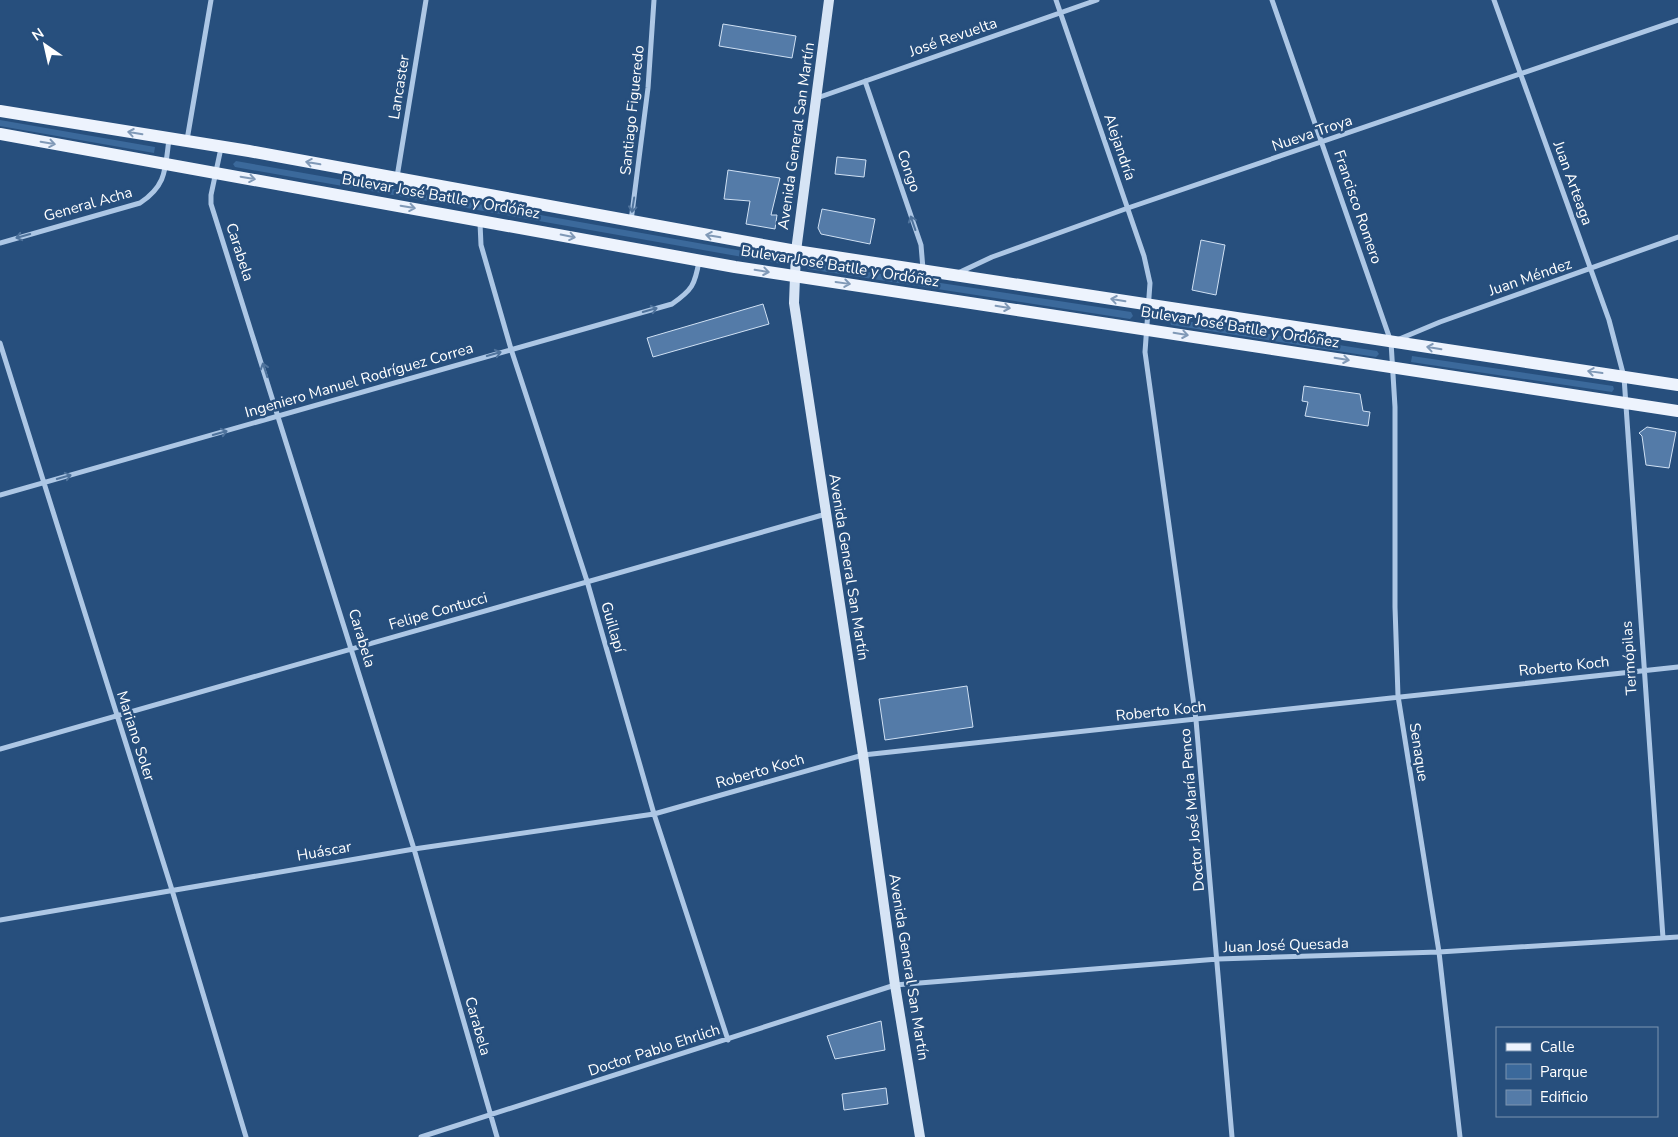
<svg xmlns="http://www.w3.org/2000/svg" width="1678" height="1137" font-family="'Nunito Sans',sans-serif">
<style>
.green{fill:#3b699b}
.building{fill:#547ba8;stroke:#d0e1f4}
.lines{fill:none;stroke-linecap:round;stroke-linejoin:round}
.street{stroke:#adc7e5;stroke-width:5}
.secondary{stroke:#d6e4f5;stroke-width:10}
.primary{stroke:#edf3fd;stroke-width:12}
.oneway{stroke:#8099b7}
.oneway2{stroke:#4f739c}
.labels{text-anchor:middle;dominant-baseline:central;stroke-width:5;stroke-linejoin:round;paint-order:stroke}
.street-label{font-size:15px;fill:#fff;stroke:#274f7d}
</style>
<rect width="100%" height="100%" fill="#274f7d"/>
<path class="green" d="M0,120l155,27 -1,6 -154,-27z
M236,161l547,97 2,4 -3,2 -547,-97 -2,-3z
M809,263l322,49 2,4 -3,3 -322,-50 -2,-4z
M1172,319l205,32 2,3 -3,3 -205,-32 -1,-3z
M1412,356l201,30 1,3 -2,3 -201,-30z"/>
<path class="building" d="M723,24l73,12 -4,22 -73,-12z
M837,157l29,3 -2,17 -29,-3z
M728,170l52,8 -9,37h6l-2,14 -29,-5 4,-23 -26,-2z
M822,209l53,10 -5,25 -49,-10 -3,-6z
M1201,240l24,5 -9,50 -24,-5z
M763,304l6,20 -116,33 -6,-19z
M1304,386l56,8 3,17 7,1 -2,14 -63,-10 3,-14 -6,-1z
M1647,427l29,5 -7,36 -23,-3 -4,-29 -3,-3z
M967,686l6,41 -88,13 -6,-41z
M881,1021l4,29 -50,9 -8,-23z
M886,1088l2,16 -44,6 -2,-16z"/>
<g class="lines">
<path class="street" d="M1056,0l88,256 6,27 -5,69 51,368 36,417
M1272,0l119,342 4,65v200l3,89 41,256 21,185
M1494,0l115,320 15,57 39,561
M865,81l56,164 2,24
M817,98l280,-98
M187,140l24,-140
M221,148l-10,47v9l203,645 83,288
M397,177l29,-177
M631,221l17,-133 6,-88
M480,223l1,22 30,104 76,232 67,233 74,226
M0,243l140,-40c27,-18 25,-34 29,-64
M958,273l34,-16 136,-49 550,-188
M1397,340l43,-18 238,-85
M0,343l172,547 74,247
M0,495l672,-191c20,-14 23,-19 27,-43
M0,749l826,-235
M0,920l414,-71 240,-35 209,-59 815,-88
M421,1137l474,-152 323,-26 221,-7 239,-15"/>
<path class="secondary" d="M829,0l-33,251 -2,52 69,452 32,230 25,152"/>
<path class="primary" d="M0,111l249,40 547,100 882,134
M0,134l735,133 943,144"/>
</g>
<defs><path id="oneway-shaft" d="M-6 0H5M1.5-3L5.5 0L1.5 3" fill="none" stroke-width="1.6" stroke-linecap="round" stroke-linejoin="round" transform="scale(1.25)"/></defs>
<g class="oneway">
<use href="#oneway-shaft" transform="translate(135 133) rotate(-171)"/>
<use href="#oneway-shaft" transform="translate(48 143) rotate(10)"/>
<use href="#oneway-shaft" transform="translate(313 163) rotate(-170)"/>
<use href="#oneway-shaft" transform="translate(248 178) rotate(10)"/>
<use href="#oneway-shaft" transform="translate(408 207) rotate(10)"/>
<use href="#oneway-shaft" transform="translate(568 236) rotate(11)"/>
<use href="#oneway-shaft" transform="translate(713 236) rotate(-170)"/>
<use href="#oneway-shaft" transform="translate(762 271) rotate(9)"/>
<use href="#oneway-shaft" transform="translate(843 283) rotate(8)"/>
<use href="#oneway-shaft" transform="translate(1118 300) rotate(-171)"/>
<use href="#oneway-shaft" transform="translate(1003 307) rotate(9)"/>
<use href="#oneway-shaft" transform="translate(1181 334) rotate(9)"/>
<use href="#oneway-shaft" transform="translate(1434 348) rotate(-171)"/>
<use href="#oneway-shaft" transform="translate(1342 359) rotate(9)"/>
<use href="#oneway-shaft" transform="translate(1595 372) rotate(-172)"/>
</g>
<g class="oneway2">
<use href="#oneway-shaft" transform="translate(633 205) rotate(99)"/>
<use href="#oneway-shaft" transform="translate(913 223) rotate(-109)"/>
<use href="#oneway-shaft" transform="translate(23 236) rotate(164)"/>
<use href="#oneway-shaft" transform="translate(650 310) rotate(-16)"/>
<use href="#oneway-shaft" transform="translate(494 354) rotate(-16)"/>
<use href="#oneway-shaft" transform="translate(265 370) rotate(-108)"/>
<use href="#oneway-shaft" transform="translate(220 433) rotate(-16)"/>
<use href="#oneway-shaft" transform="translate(64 477) rotate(-16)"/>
</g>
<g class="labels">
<g class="street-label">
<text transform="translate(953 37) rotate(-19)">José Revuelta</text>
<text transform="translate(399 87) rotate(-81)">Lancaster</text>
<text transform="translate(632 110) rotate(-84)">Santiago Figueredo</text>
<text transform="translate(1312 133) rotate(-19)">Nueva Troya</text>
<text transform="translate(796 136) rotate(-82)">Avenida General San Martín</text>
<text transform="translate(1120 147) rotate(71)">Alejandría</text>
<text transform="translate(909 171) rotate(71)">Congo</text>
<text transform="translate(1573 183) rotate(70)">Juan Arteaga</text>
<text transform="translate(441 196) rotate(10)">Bulevar José Batlle y Ordóñez</text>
<text transform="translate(88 204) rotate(-16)">General Acha</text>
<text transform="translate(1358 207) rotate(71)">Francisco Romero</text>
<text transform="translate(240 252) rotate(72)">Carabela</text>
<text transform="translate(840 266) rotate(9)">Bulevar José Batlle y Ordóñez</text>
<text transform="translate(1530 277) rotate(-19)">Juan Méndez</text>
<text transform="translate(1240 327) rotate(9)">Bulevar José Batlle y Ordóñez</text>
<text transform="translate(359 380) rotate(-16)">Ingeniero Manuel Rodríguez Correa</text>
<text transform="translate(849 567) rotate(81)">Avenida General San Martín</text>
<text transform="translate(438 611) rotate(-16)">Felipe Contucci</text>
<text transform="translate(613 627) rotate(74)">Guillapí</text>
<text transform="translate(362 638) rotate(73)">Carabela</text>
<text transform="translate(1629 658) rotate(-94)">Termópilas</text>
<text transform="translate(1564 666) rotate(-6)">Roberto Koch</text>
<text transform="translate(1161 711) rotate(-6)">Roberto Koch</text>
<text transform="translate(136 736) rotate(72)">Mariano Soler</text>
<text transform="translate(1419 752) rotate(81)">Senaque</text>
<text transform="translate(760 771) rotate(-16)">Roberto Koch</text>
<text transform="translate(1192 810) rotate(-95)">Doctor José María Penco</text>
<text transform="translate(324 851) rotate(-10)">Huáscar</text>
<text transform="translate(1286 945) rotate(-2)">Juan José Quesada</text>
<text transform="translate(909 967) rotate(81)">Avenida General San Martín</text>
<text transform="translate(478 1026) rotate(74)">Carabela</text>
<text transform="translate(654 1050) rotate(-18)">Doctor Pablo Ehrlich</text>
</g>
</g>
<rect x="1496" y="1027" width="162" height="90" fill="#274f7d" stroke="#7d95b1"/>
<rect x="1506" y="1043" width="25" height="8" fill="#edf3fd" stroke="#7d95b1"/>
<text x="1540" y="1052" font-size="15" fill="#ffffff">Calle</text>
<rect x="1506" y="1064" width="25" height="15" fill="#3b699b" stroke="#7d95b1"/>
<text x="1540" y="1077" font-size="15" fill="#ffffff">Parque</text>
<rect x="1506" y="1090" width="25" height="15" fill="#547ba8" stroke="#7d95b1"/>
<text x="1540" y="1102" font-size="15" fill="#ffffff">Edificio</text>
<g transform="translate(45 45) rotate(326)" stroke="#274f7d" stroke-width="4" paint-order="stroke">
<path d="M0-4L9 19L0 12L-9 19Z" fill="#ffffff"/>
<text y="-8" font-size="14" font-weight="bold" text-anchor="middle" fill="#ffffff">N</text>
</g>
</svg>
